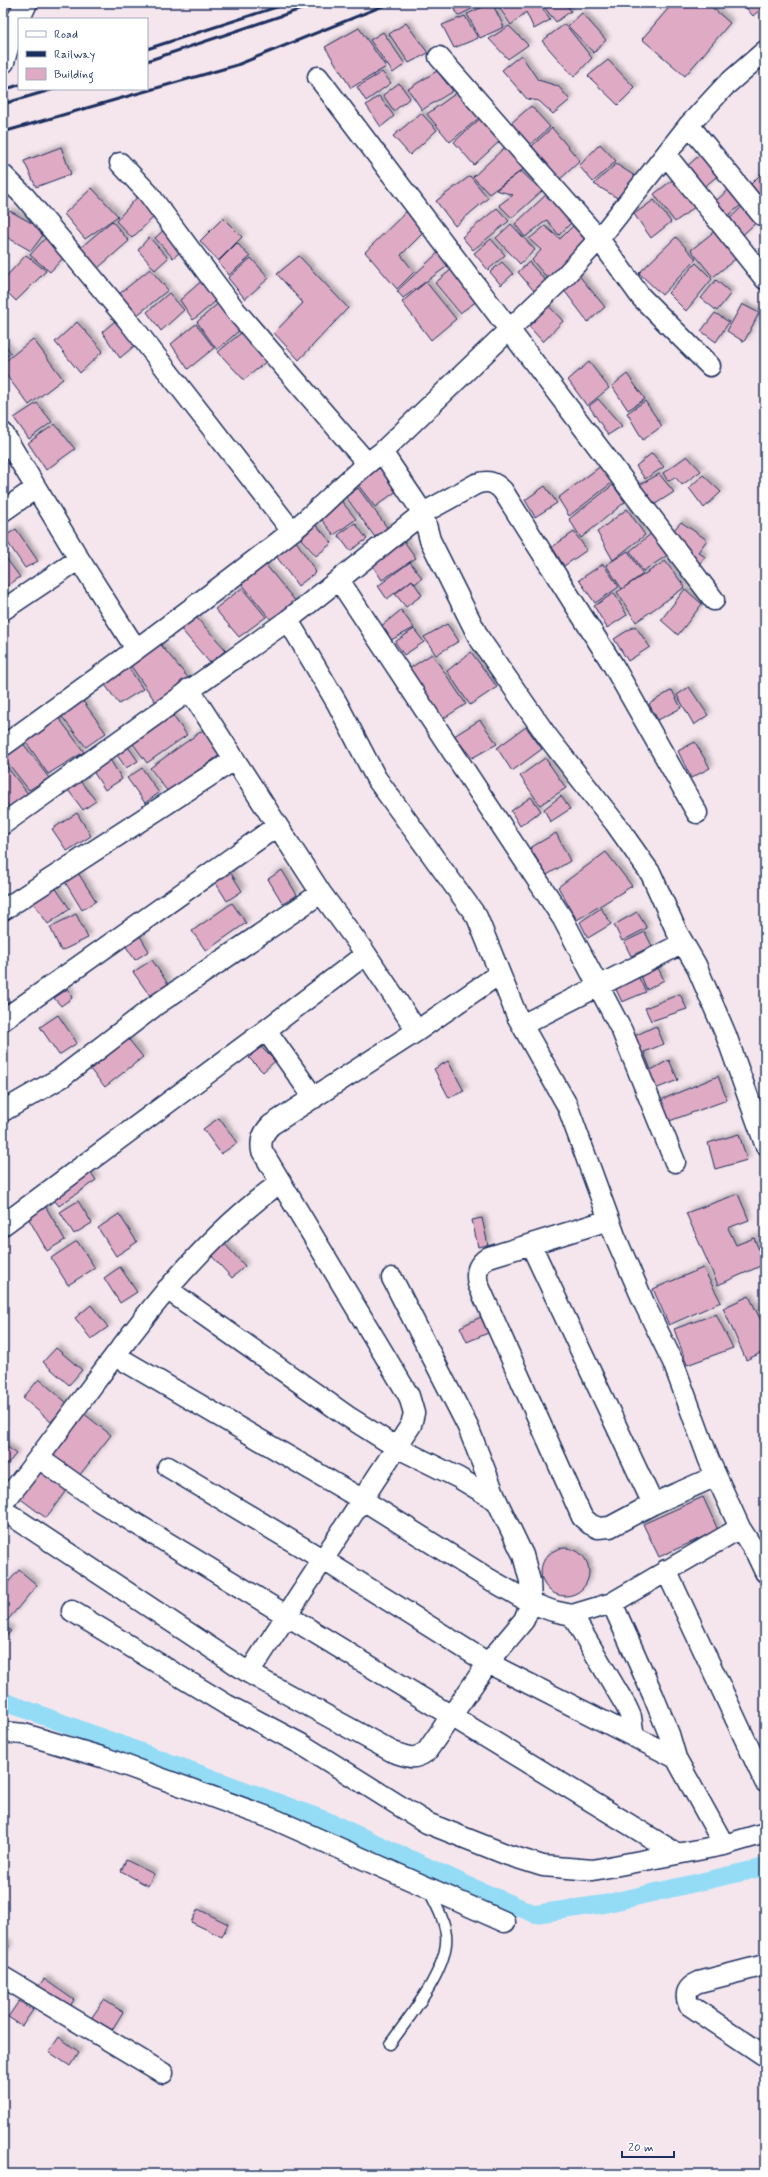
<svg xmlns="http://www.w3.org/2000/svg" width="768" height="2177" font-family="Mynerve,sans-serif">
<style>
.lines{fill:none;stroke-linecap:round;stroke-linejoin:round}
.canal{stroke:#94dcf6;stroke-width:18}
.building{fill:#dfaac3;stroke:#1b2f5e;filter:url(#shadow)}
.lane-casing{stroke:#1b2f5e;stroke-width:13}
.street-casing{stroke:#1b2f5e;stroke-width:23}
.secondary-casing{stroke:#1b2f5e;stroke-width:25}
.lane{stroke:#fff;stroke-width:10}
.street{stroke:#fff;stroke-width:20}
.secondary{stroke:#fff;stroke-width:22}
.rail{stroke:#1b2f5e;stroke-width:3}
</style>
<defs>
<filter id="shadow"><feDropShadow dx="3.5" dy="-3.5" stdDeviation="2" flood-color="#0004"/></filter>
</defs>
<rect width="100%" height="100%" fill="#f5e6ed"/>
<filter id="ink" filterUnits="userSpaceOnUse"><feTurbulence type="fractalNoise" baseFrequency=".025" numOctaves="2"/><feDisplacementMap in="SourceGraphic" scale="8" xChannelSelector="R" yChannelSelector="G"/><feConvolveMatrix kernelMatrix="1 2 1 2 8 2 1 2 1" color-interpolation-filters="sRGB"/></filter>
<g filter="url(#ink)">
<g class="lines">
<path class="canal" d="M3,1701l322,119 142,65 68,29 69,-10 161,-37"/>
</g>
<path class="building" d="M452,3h31l-25,13z
M492,3l12,24 -24,11 -13,-24z
M496,3h43l11,17 -16,9 -8,-17 -15,13z
M541,3h24l6,8 -15,11z
M673,3h34l23,20 -45,53 -43,-37z
M742,3h23v2l-12,11z
M582,13l24,27 -12,13 -26,-27z
M465,16l13,22 -24,10 -12,-23z
M406,23l22,30 -19,10 -20,-29z
M565,24l27,34 -18,19 -32,-36z
M509,26l19,19 -20,14 -19,-20z
M359,28l27,39 -35,21 -26,-41z
M383,32l22,32 -12,9 -23,-33z
M521,55l17,25 20,6 12,14 -17,14 -14,-13 -12,-2 -25,-29z
M608,60l27,28 -17,17 -30,-29z
M437,71l16,20 -31,19 -14,-21z
M382,72l9,11 -25,18 -9,-14z
M399,83l11,15 -16,13 -11,-16z
M458,92l22,25 -30,25 -23,-28z
M379,96l15,20 -13,11 -15,-22z
M531,106l19,21 -22,20 -18,-23z
M421,113l16,17 -27,25 -17,-19z
M482,117l19,23 -27,25 -20,-23z
M552,128l28,33 -22,20 -26,-35z
M600,144l16,17 -23,21 -14,-16z
M61,147l10,27 -35,13 -12,-26z
M505,147l20,21 -36,26 -16,-17z
M705,150l16,23 -23,19 -16,-21z
M616,164l19,12 -16,23 -25,-15z
M521,171l21,20 -30,27 -13,-13 14,-10 -17,-5z
M762,173l3,3v24l-16,-14z
M679,175l21,28 -25,19 -21,-28z
M470,176l18,22 -33,28 -19,-25z
M734,185l13,15 -25,21 -12,-15z
M92,188l26,28 -33,23 -21,-25z
M549,192l25,28 -15,15 -12,-15 -22,17 -10,-13z
M140,194l18,19 -26,25 -16,-17z
M654,200l17,22 -20,16 -17,-24z
M747,202l13,17 -23,21 -13,-16z
M497,208l12,13 -36,29 -11,-13z
M409,209l18,20 -26,26 13,17 -17,17 -32,-37z
M10,211l36,20 -15,20 -28,-16v-16z
M223,218l19,19 -24,24 -18,-20z
M112,221l17,20 -31,27 -18,-20z
M511,224l24,26 -15,14 -24,-26z
M168,226l17,22 -12,10 -18,-20z
M545,226l15,13 13,-13 14,16 -38,38 -17,-20 9,-10 -12,-11z
M716,230l22,27 -25,20 -22,-27z
M50,233l18,20 -18,19 -20,-17z
M149,237l19,21 -13,12 -17,-20z
M676,237l20,22 -34,36 -23,-22z
M491,239l14,16 -17,15 -14,-17z
M237,243l13,14 -21,18 -11,-13z
M441,250l11,13 -49,35 -6,-7z
M26,255l20,16 -30,30 -13,-13v-8z
M299,256l49,52 -49,52 -25,-27 29,-30 -26,-29z
M251,258l18,20 -24,21 -17,-21z
M502,262l11,12 -12,11 -11,-13z
M529,262l18,20 -13,9 -16,-19z
M696,263l16,16 -26,32 -18,-18z
M150,269l18,21 -32,26 -17,-22z
M452,269l25,32 -17,12 -25,-30z
M576,272l29,35 -17,15 -28,-37z
M206,277l15,20 -28,23 -13,-20z
M716,280l15,13 -14,18 -16,-13z
M426,282l30,37 -25,21 -29,-38z
M169,293l15,17 -23,21 -14,-19z
M222,300l19,29 -24,21 -20,-28z
M545,302l18,19 -20,21 -18,-20z
M742,304l17,9 -15,29 -17,-11z
M715,313l14,9 -13,20 -15,-11z
M121,316l19,25 -20,17 -18,-26z
M77,322l26,29 -23,22 -25,-31z
M196,324l18,24 -26,21 -17,-25z
M241,333l27,27 -24,20 -26,-28z
M33,339l30,40 -34,26 -26,-34v-8z
M3,342l8,11 -8,6z
M589,362l20,26 -22,18 -19,-26z
M627,374l18,25 -17,11 -16,-24z
M598,399l24,27 -14,9 -19,-29z
M645,401l17,25 -19,14 -16,-27z
M37,403l15,19 -23,17 -15,-21z
M55,424l20,25 -29,21 -18,-27z
M652,453l12,14 -19,12 -9,-13z
M687,456l14,15 -19,14 -7,-8 -7,4 -5,-8z
M380,466l18,24 -23,17 -17,-22z
M601,466l12,16 -44,34 -11,-18z
M659,474l15,18 -25,16 -15,-20z
M703,475l18,17 -17,16 -15,-20z
M613,485l12,17 -44,36 -12,-19z
M545,486l12,17 -22,14 -10,-17z
M358,488l31,42 -12,10 -31,-43z
M338,497l18,22 -22,16 -17,-21z
M627,509l18,26 -32,25 -16,-28z
M681,522l26,18 -9,12 7,5 -6,8 -31,-28z
M355,523l12,16 -17,12 -12,-16z
M316,525l16,18 -16,13 -15,-17z
M16,529l22,32 -13,7 -21,-31z
M574,532l13,18 -23,16 -12,-19z
M652,533l16,22 -25,16 -13,-20z
M401,537l15,21 -34,22 -12,-18z
M296,541l20,31 -18,14 -22,-30z
M628,551l15,23 -21,15 -16,-24z
M3,554l17,23 -17,12z
M261,559l36,44 -24,19 -36,-44z
M665,561l20,26 -49,35 -19,-30z
M410,562l12,16 -7,6 -3,-4 -25,19 -9,-13z
M603,564l16,23 -24,16 -16,-23z
M412,580l10,15 -16,12 -11,-13z
M242,588l24,29 -27,20 -24,-28z
M685,589l17,15 -24,31 -17,-15z
M614,593l13,22 -20,13 -13,-22z
M401,610l13,18 -25,13 -9,-14z
M195,616l31,34 -16,13 -30,-35z
M447,624l12,17 -23,14 -12,-18z
M635,626l15,21 -22,14 -14,-22z
M414,629l10,13 -20,13 -9,-13z
M156,639l34,41 -33,24 -30,-44z
M471,652l26,35 -27,18 -23,-34z
M432,654l34,50 -28,18 -34,-50z
M124,661l19,28 -24,15 -19,-26z
M689,687l19,28 -14,10 -17,-30z
M672,690l9,18 -23,12 -9,-16z
M80,697l26,36 -20,14 -27,-34z
M170,712l17,23 -40,28 -16,-22z
M56,714l28,38 -36,22 -26,-38z
M480,720l17,24 -25,14 -18,-22z
M526,727l16,22 -30,22 -15,-23z
M203,730l18,24 -53,38 -18,-24z
M19,738l30,40 -20,12 -26,-33v-7z
M695,742l15,26 -19,10 -13,-27z
M126,744l12,17 -12,7 -11,-16z
M109,758l13,21 -17,11 -14,-22z
M545,758l21,30 -26,17 -20,-29z
M3,762l26,33 -19,13 -7,-9z
M142,768l17,25 -14,10 -18,-25z
M77,777l19,24 -13,9 -18,-24z
M561,796l9,13 -20,13 -6,-13z
M531,797l10,14 -21,15 -9,-15z
M77,813l14,23 -24,15 -15,-22z
M556,833l14,28 -23,14 -17,-27z
M606,852l26,34 -55,34 -19,-33z
M227,867l15,24 -15,10 -15,-24z
M282,870l15,25 -14,9 -15,-25z
M78,873l18,28 -14,9 -17,-28z
M54,886l16,23 -22,15 -16,-23z
M232,903l14,20 -40,28 -14,-20z
M601,908l10,16 -23,14 -8,-16z
M637,912l10,16 -25,13 -8,-16z
M76,914l12,24 -27,13 -11,-24z
M645,932l7,14 -21,10 -7,-14z
M138,933l11,18 -14,9 -12,-18z
M152,960l16,24 -18,12 -17,-24z
M655,962l9,18 -17,10 -8,-19z
M636,972l10,20 -24,10 -9,-19z
M68,989l4,9 -11,8 -7,-8z
M680,994l7,15 -36,12 -6,-13z
M58,1015l19,28 -18,12 -19,-28z
M656,1026l8,18 -20,8 7,18 18,-10 9,20 -28,11 -22,-52z
M126,1036l17,21 -38,30 -17,-20z
M260,1046l15,15 -12,11 -14,-14z
M448,1061l16,30 -15,7 -15,-29z
M718,1076l9,24 -63,23 -8,-21z
M219,1118l18,25 -16,11 -18,-25z
M739,1134l8,26 -32,9 -7,-26z
M89,1170l7,10 -37,26 -7,-9z
M738,1194l11,26 -21,8 8,17 18,-7 11,26 -47,21 -32,-72z
M78,1201l14,22 -18,11 -14,-22z
M44,1204l21,36 -18,11 -21,-37z
M119,1214l18,28 -21,14 -18,-28z
M482,1218l6,27 -10,2 -6,-27z
M221,1240l24,26 -13,12 -24,-26z
M77,1241l18,27 -27,17 -17,-27z
M120,1267l17,25 -17,11 -16,-25z
M703,1268l18,34 -52,23 -16,-36z
M749,1296l16,33v22l-19,9 -23,-52z
M91,1305l17,22 -17,12 -16,-21z
M716,1314l17,34 -46,17 -13,-36z
M481,1317l7,16 -21,9 -7,-15z
M56,1348l26,22 -13,15 -26,-23z
M39,1379l28,24 -16,19 -28,-24z
M83,1413l28,22 -32,41 -28,-21z
M3,1443l13,11 -13,15z
M40,1468l27,21 -21,29 -28,-21z
M703,1497l15,33 -59,27 -16,-33z
M541 1572a24 24 0 1 1 48 0a24 24 0 1 1-48 0Z
M19,1570l18,15 -30,36 -4,-3v-30z
M3,1624l8,7 -8,9z
M126,1860l28,14 -6,12 -27,-15z
M198,1909l30,15 -6,13 -31,-15z
M3,1941l6,5 -6,9z
M44,1979l30,21 -8,12 -31,-21z
M104,2000l19,12 -13,21 -20,-13z
M19,2001l14,9 -11,16 -14,-9z
M59,2037l20,15 -9,14 -21,-14z"/>
<g class="lines">
<g class="lane-casing">
<path id="lane" d="M390,2044c19,-27 60,-76 56,-110 -2,-16 -11,-31 -18,-45"/>
</g>
<g class="street-casing">
<path id="street" d="M765,51l-40,35 -36,39 -90,114 -35,38 -182,175 41,61 7,27 49,98 68,98 68,87 36,51 26,58 19,33 30,70 39,109
M439,57l160,182 42,58 69,69
M318,77l396,523
M689,125l73,90
M666,155l99,124
M120,163l28,30 87,117 132,153
M3,175l22,22 102,122 165,212
M3,433l76,126 57,90
M3,511l33,-23
M339,580l224,339 59,112 53,131
M3,610l76,-51
M189,689l132,204 45,61 51,77
M3,746c97,-70 194,-140 288,-214 32,-25 58,-56 91,-80
M697,813l-84,-148 -110,-174c-8,-9 -15,-11 -27,-7l-53,29 -135,107 49,83 39,75 101,139 40,99 50,89 48,131 30,69 28,57 36,98 31,68 16,25 9,19
M3,824l285,-204
M3,910l231,-150
M3,1020l274,-194
M522,1025l161,-82
M266,1030l48,68
M3,1111l59,-34 94,-72 165,-112
M609,1220l-120,37c-11,7 -14,14 -11,27l104,233 8,7 8,4 12,-1 43,-23 63,-28
M3,1225l263,-195 100,-76
M531,1245l122,259
M167,1289l180,127 49,31 63,31 38,23
M116,1356l247,144 126,79 42,24 22,8 19,4 40,-12 128,-75
M40,1459l59,42 577,352
M168,1467l154,92 166,104 188,95
M3,1503c90,-109 161,-237 278,-321
M3,1510l246,163 144,79c15,5 21,9 34,-1l61,-88 36,-43 7,-17 -1,-22 -7,-26 -26,-54 -29,-74 -76,-149
M666,1570l99,212
M612,1603l41,92 16,39 7,24 48,87
M72,1611l155,94 74,39 126,79 81,32 35,11 50,4 131,-25 41,-12
M572,1615l54,91 5,11 3,20
M249,1673l162,-248 3,-12 -5,-17 -147,-245c-2,-11 1,-18 9,-26l146,-94 82,-57
M3,1732l21,2 81,24 171,62 229,102
M765,1965l-66,17c-12,5 -15,12 -10,23l76,51
M3,1977l160,96"/>
</g>
<g class="secondary-casing">
<path id="secondary" d="M3,62l7,-25 16,-34"/>
</g>
<use href="#lane" class="lane"/>
<use href="#street" class="street"/>
<use href="#secondary" class="secondary"/>
<path class="rail" d="M147,49l142,-46
M147,61l172,-58
M3,90l16,-5
M3,104l51,-15
M3,132l234,-67 153,-62"/>
</g>
</g>
<rect width="768" height="2177" fill="none" stroke="#fff" stroke-width="16"/>
<rect x="8" y="8" width="752" height="2161" fill="none" stroke="#1b2f5e" stroke-width="1.5" filter="url(#ink)"/>
<rect x="18" y="18" width="130" height="72" fill="#ffffff" stroke="#a4acbf"/>
<rect x="26" y="31" width="20" height="6" fill="#ffffff" stroke="#a4acbf"/>
<text x="54" y="38" font-size="12" fill="#1b2f5e">Road</text>
<rect x="26" y="51" width="20" height="6" fill="#1b2f5e" stroke="#a4acbf"/>
<text x="54" y="58" font-size="12" fill="#1b2f5e">Railway</text>
<rect x="26" y="68" width="20" height="12" fill="#dfaac3" stroke="#a4acbf"/>
<text x="54" y="78" font-size="12" fill="#1b2f5e">Building</text>
<path d="M622 2151v6h52v-6" fill="none" stroke="#1b2f5e" stroke-width="2"/>
<text x="628" y="2151" font-size="12" fill="#1b2f5e" stroke="#ffffff" stroke-width="3" paint-order="stroke">20 m</text>
</svg>
